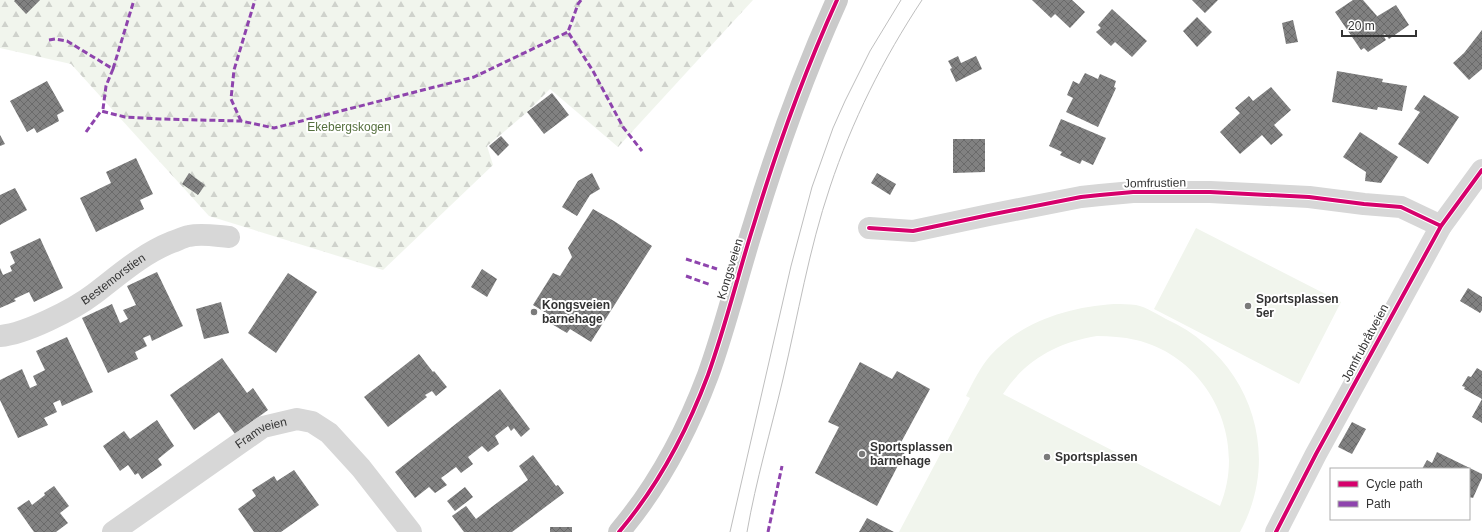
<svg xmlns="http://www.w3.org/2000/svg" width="1482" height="532" font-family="Helvetica,sans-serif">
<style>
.grass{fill:#f1f5ed;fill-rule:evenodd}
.forest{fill:url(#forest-firs)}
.building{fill:url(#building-cross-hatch)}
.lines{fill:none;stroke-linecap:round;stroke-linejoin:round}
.minor{stroke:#d7d7d7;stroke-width:22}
.major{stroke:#cacaca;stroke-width:22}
.tram{stroke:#bebebe;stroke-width:1}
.quiet{stroke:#8e44ad;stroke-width:3;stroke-dasharray:6 3;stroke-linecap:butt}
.cycleway-casing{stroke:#fff;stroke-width:6}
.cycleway{stroke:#d6006c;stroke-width:4}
.poi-dot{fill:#7a7a7a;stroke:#fff;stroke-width:1.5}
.labels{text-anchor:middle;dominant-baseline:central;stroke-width:4;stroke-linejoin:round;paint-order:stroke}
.park-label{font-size:12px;fill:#56703f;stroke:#fff}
.street-label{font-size:12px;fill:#333;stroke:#fff}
.poi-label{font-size:12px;font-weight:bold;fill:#333;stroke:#fff;text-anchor:start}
</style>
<defs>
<pattern id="forest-firs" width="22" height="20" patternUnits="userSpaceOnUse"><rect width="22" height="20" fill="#f1f5ed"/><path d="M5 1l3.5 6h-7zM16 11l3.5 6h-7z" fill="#cfd2cc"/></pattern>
<pattern id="building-cross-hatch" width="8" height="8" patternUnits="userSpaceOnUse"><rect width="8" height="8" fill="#818181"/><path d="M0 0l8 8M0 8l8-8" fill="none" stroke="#6a6a6a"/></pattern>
</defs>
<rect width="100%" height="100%" fill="#fff"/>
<path class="grass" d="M1196,228l145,74 -42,82 -145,-75z
M1114,304c7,0 15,0 22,1 10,2 21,9 30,14 82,37 118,132 74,213h-341l71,-134 -4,-2c7,-14 14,-28 24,-40 32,-35 79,-49 124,-52zM1097,336c13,0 26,1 39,4 72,17 112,98 84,166l-217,-112c22,-34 55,-52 94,-58z"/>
<path class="forest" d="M0,0h753l-135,147 -68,-58 -25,25 -38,32 6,19 -110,105 -174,-54 -138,-152 -71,-16z"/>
<path class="building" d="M15,0h25l-14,14 -12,-13z
M1032,0h40l13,12 -15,16 -15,-14 -4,4z
M1192,0h26l-13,13z
M1353,0h10l14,16 -1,1 20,-12 13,20 -20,14 -4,-5 -2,1 3,5 -18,12 -4,-4 -3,2 -26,-38z
M1112,9l35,32 -15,16 -17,-15 -4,4 -15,-14 5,-4 -3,-3z
M1197,17l15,15 -15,15 -14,-16z
M1293,20l5,22 -12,2 -4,-21z
M1482,30v39l-13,11 -16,-17 11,-10z
M958,56l3,7 15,-7 6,13 -26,13 -6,-13 2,-1 -4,-7z
M1337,71l46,8 -1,3 25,4 -5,25 -24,-4 -1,3 -45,-8z
M1085,73l13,6 2,-5 16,7 -2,6 2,1 -18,39 -32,-15 7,-14 -6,-3 6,-14 6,3z
M47,81l17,30 -7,4 2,6 -22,12 -3,-5 -7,4 -17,-31z
M1271,87l20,23 -17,15 9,10 -12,10 -9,-10 -22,19 -20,-22 20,-19 -5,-5 14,-12 4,5z
M552,93l17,22 -25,19 -17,-22z
M1424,95l35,22 -31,47 -30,-20 22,-32 -6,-3z
M1061,119l45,19 -13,27 -11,-5 -2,4 -20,-9 2,-3 -13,-6z
M1360,132l38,25 -17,26 -16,-2 1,-9 -23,-15z
M0,135l5,9 -5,2z
M501,136l8,9 -11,11 -9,-10z
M953,139h32v33l-32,1z
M136,158l17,36 -13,6 4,9 -48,23 -16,-34 31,-15 -5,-11z
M189,173l16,12 -7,10 -16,-11z
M592,173l8,16 -10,6 -13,21 -15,-9 16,-26z
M877,173l19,11 -6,11 -19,-12z
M15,188l12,22 -27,15v-30z
M593,209l21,12 38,25 -61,96 -21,-13 -3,4 -17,-10 3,-6 -20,-12 20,-32 7,3 12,-19 -4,-9z
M40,238l23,50 -29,14 -5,-10 -15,7 2,2 -16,7v-40l3,7 9,-4 -2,-5 5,-3 -5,-11z
M482,269l15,10 -10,18 -16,-10z
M157,272l26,54 -31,15 -2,-6 -7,3 4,8 -12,6 3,7 -30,14 -26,-55 30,-14 8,19 8,-4 -5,-9 13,-5 -9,-19z
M288,273l29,19 -41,61 -28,-20z
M1468,288l14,9v13l-2,3 -20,-12z
M221,302l8,31 -25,6 -8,-30z
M67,337l26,55 -31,14 -2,-6 -7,3 4,9 -13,6 4,7 -30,13 -18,-38v-20l22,-11 8,19 7,-3 -4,-9 12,-6 -9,-19z
M419,354l14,18 1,-1 13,16 -11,9 -4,-5 -7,4 2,2 -39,30 -24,-30z
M222,358l25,35 6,-5 15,22 -33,24 -16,-22 -25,18 -24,-35z
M860,362l32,17 5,-8 33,18 -32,59 7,4 -28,54 -62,-33 24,-46 -11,-5z
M1477,368l5,3v52l-10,-6 10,-18 -18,-10 1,-2 -3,-1 6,-10 3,1z
M500,389l30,40 -9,8 -7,-9 -3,3 -3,-5 -13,10 4,8 -11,8 -6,-6 -14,11 5,7 -12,9 -5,-6 -15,11 6,7 -12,8 -6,-6 -14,11 -20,-26z
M157,420l17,26 -16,13 4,6 -20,14 -4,-6 -3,2 -7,-10 -8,6 -17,-25 21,-15 6,8z
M1352,422l14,7 -14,25 -14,-7z
M1437,452l45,22v4l-9,20 -4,-1v-28h-47l5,-9 5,3z
M533,455l23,31 2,-1 6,8 -52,39h-48l-12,-16 14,-10 10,13 17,-13 35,-26 -9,-14z
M294,470l25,35 -38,27h-27l-16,-23 18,-13 -4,-6 22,-14 3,5z
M54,486l15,20 -9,7 8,10 -12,9h-22l-17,-24 12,-8 3,5 13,-10 -1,-2z
M465,487l8,10 -18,14 -8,-10z
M867,518l27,14h-35z
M550,527h22v5h-22z"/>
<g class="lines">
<g class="minor">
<path d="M869,228l44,3 76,-16 92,-18 19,-2 33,-3h77l99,5 55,7 37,3 40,19"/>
<path id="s1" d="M0,336c25,-2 73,-26 94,-42 25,-19 48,-40 78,-52 6,-2 11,-5 17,-6 13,-3 27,0 40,1"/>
<path id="s2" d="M113,532l150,-105 34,-8 15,3 17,11 32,35 50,64"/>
<path d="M1276,532l40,-78 125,-228 41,-56"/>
</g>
<path class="major" d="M619,532c39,-46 68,-101 89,-157 18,-50 30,-101 46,-151 23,-76 50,-151 83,-224"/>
<path class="tram" d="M730,532l61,-266 21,-79 21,-59 12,-27 25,-50 31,-51
M747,532c9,-52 24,-102 36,-153 15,-64 26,-130 47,-192 22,-66 53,-128 92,-187"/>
<path class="quiet" d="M581,0l-3,4 -10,28 25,39 30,56 19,24
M49,40l6,-1 12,2 46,28 -7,17 -3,23
M113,69l21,-69
M241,121l-10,-22 3,-29 21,-70
M86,132l15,-21 24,6 35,2 81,2 33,7 200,-51 94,-45
M686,259l31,10
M686,276l25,9
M768,532l14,-66"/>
<g class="cycleway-casing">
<path id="cycleway" d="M869,228l44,3 76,-16 92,-18 19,-2 33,-3h77l99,5 55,7 37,3 40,19
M619,532c39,-46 68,-101 89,-157 18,-50 30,-101 46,-151 23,-76 50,-151 83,-224
M1276,532l40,-78 125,-228 41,-56"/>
</g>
<use href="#cycleway" class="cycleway"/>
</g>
<g class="poi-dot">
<circle cx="1248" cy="306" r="4"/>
<circle cx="534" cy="312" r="4"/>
<circle cx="862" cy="454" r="4"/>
<circle cx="1047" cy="457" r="4"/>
</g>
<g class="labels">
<g class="park-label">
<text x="349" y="127">Ekebergskogen</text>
</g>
<g class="street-label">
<text transform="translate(1155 183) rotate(-1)">Jomfrustien</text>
<text transform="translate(730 269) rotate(-73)">Kongsveien</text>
<text stroke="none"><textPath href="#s1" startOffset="128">Bestemorstien</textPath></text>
<text transform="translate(1365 343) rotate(-62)">Jomfrubråtveien</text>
<text stroke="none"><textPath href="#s2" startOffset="179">Framveien</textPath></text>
</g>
<g class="poi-label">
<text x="1256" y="299">Sportsplassen<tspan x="1256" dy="14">5er</tspan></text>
<text x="542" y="305">Kongsveien<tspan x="542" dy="14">barnehage</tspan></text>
<text x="870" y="447">Sportsplassen<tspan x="870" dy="14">barnehage</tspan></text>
<text x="1055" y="457">Sportsplassen</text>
</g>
</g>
<rect x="1330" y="468" width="140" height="52" fill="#ffffff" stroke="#adadad"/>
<rect x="1338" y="481" width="20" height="6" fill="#d6006c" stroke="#adadad"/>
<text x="1366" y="488" font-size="12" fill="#333333">Cycle path</text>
<rect x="1338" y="501" width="20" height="6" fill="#8e44ad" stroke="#adadad"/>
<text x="1366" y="508" font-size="12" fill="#333333">Path</text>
<path d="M1342 30v6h74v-6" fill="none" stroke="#333333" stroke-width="2"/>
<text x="1348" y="30" font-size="12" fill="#333333" stroke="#ffffff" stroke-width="3" paint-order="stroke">20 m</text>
</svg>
